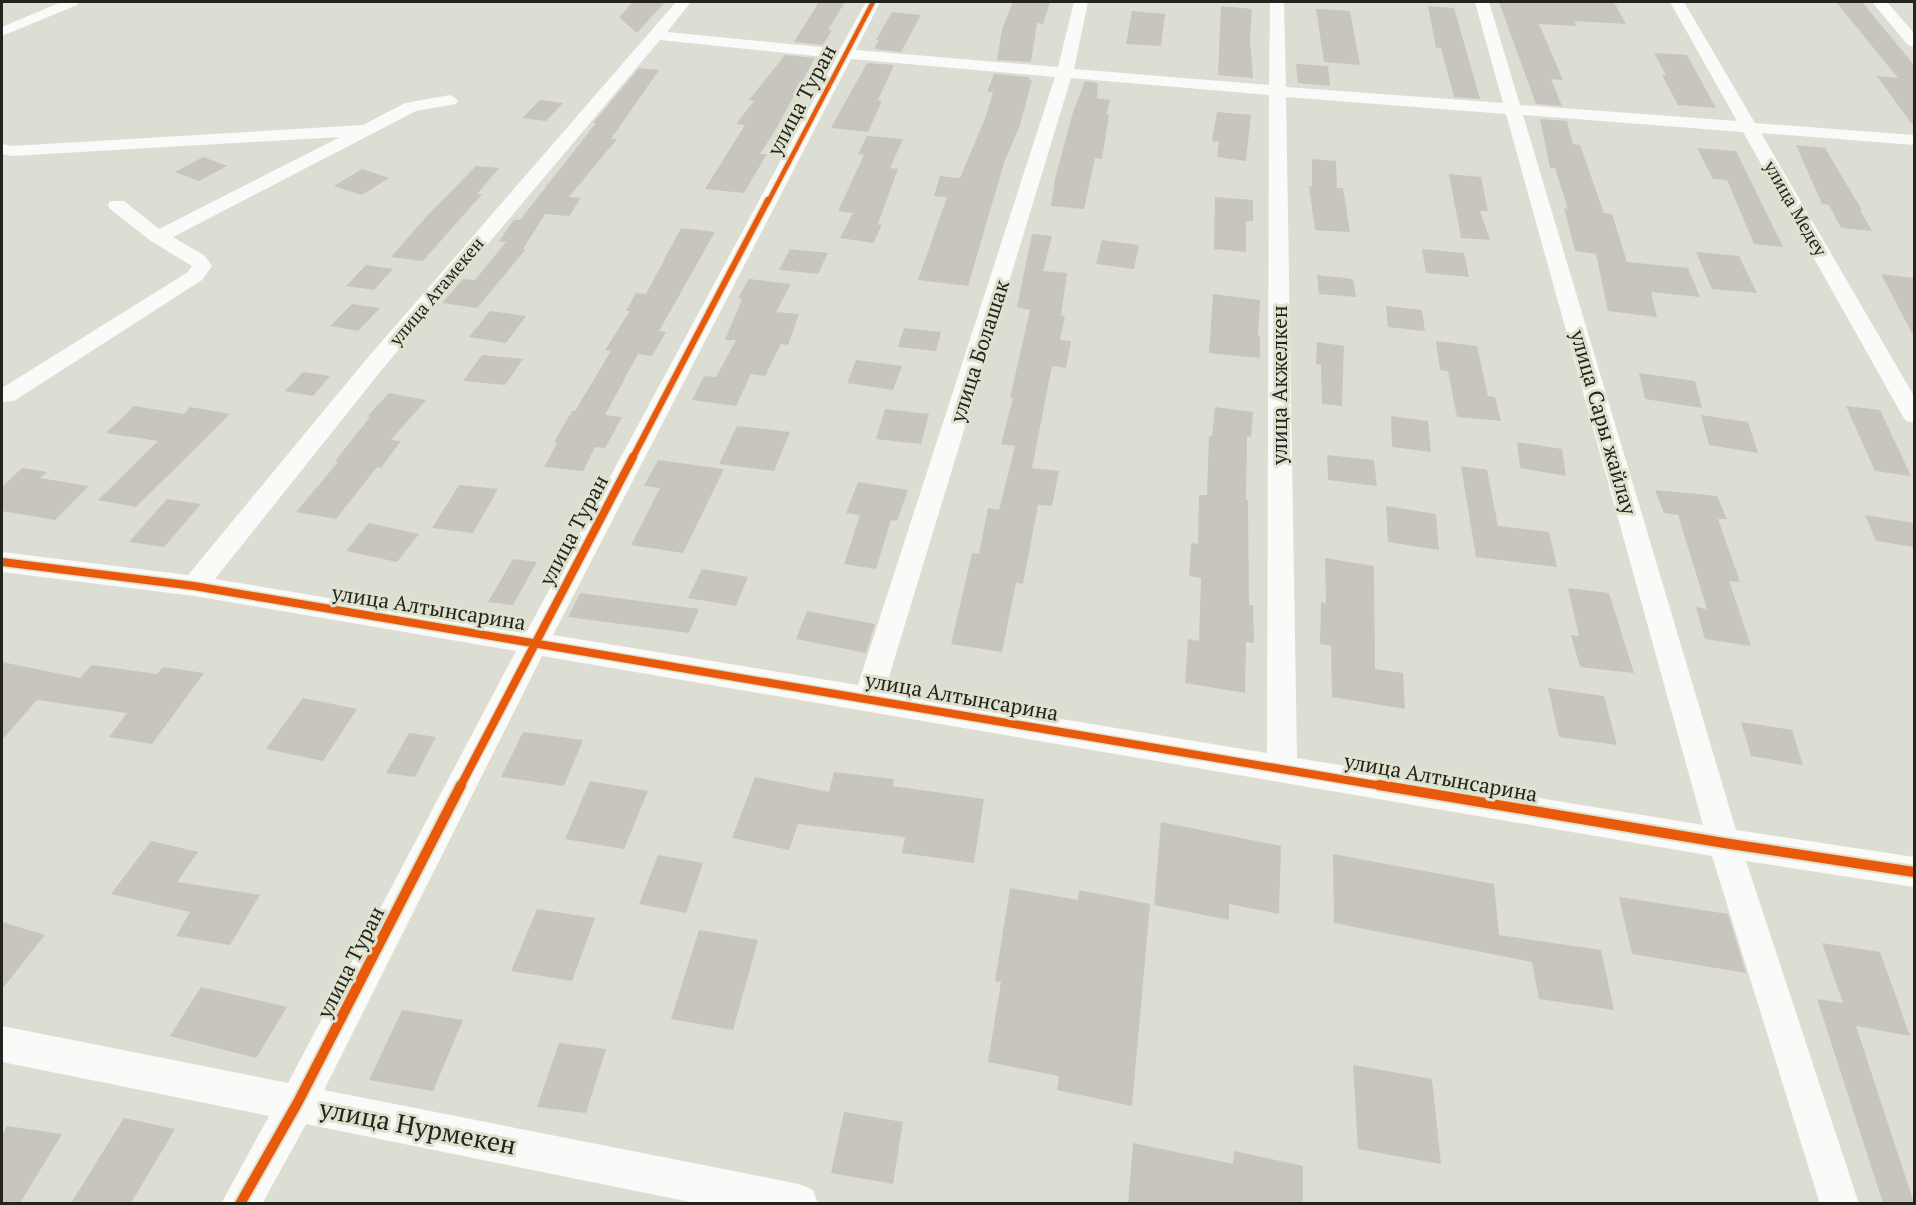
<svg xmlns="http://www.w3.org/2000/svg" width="1916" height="1205" font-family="'PT Serif',serif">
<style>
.building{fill:#c7c5bd}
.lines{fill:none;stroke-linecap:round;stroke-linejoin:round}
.minor{fill:#fafaf8;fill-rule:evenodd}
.cycleway-far3-casing{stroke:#dfe2cf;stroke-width:7}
.cycleway-far2-casing{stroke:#dfe2cf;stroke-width:9}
.cycleway-far1-casing{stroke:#dfe2cf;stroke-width:11}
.cycleway-casing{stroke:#dfe2cf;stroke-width:14}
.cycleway-far3{stroke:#e8590c;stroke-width:4.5}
.cycleway-far2{stroke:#e8590c;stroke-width:6}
.cycleway-far1{stroke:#e8590c;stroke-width:8}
.cycleway{stroke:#e8590c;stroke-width:10}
.labels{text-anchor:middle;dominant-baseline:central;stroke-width:6;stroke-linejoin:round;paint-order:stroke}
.far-street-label{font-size:18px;fill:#23241d;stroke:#dfe2cf}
.street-label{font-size:21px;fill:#23241d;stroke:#dfe2cf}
.near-street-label{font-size:26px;fill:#23241d;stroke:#dfe2cf}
</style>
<rect width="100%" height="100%" fill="#dcded3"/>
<path class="building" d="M633,2h32l-28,31 -18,-16z
M819,2h26l-17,28h4l-9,15 -29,-3z
M1013,2h37l-7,22 -6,-1 -6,39 -34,-2 5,-31z
M1499,2h115l12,22 -52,-3 3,5 -38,-2 24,56 -12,-1 11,27 -26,-2z
M1836,2h26l52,63v62l-37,-51 21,2z
M1221,6l31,3 -2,31 3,38 -35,-3z
M1428,6l26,2 26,91 -26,-2 -13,-49h-5z
M1316,9l34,2 10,54 -36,-3z
M1132,11l33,3 -4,32 -35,-2z
M892,12l29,3 -20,37 -27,-3 5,-9h-3z
M1654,53l33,2 29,53 -38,-3 -16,-30h4z
M785,55l30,3 -42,76 -13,20h7l-23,39 -39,-4 40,-64 -9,-1 18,-23 -5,-1z
M867,63l27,2 -16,35 4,1 -14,31 -37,-4z
M1296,64l32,2 2,20 -32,-3z
M639,68l20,2 -48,69h6l-48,58 12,1 -12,18 -24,-2 -22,35h3l-49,59 -35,-5 21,-24 12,1 31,-38 -7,-1 15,-21h6l76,-97h-3z
M994,74l35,3v3h3l-12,45 -16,38 -36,123 -50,-6 29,-83 -13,-1 6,-20 20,2 26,-62 7,-24h-6z
M1085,81l13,2 -1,15 13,2 -4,15h3l-7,44 -7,-1 -11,51 -33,-3 4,-27 18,-67z
M540,100l23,3 -17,18 -24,-3z
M1217,112l34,3 -5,46 -29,-4 2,-15 -7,-1z
M1540,119l27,2 6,23 7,1 24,68 8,1 15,48 61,6 12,29 -49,-5 6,25 -49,-6 -12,-57 -21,-3 -11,-43 4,1 -13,-41h-5z
M867,136l36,3 -13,29 8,1 -20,55 4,1 -9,18 -33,-5 13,-25 -15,-2 26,-56 -6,-1z
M1796,145l29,3 37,62h-2l12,21 -31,-3 -12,-23 -7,-1z
M1697,148l39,3 47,96 -29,-3 -27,-64 -14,-1z
M203,157l24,9 -28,15 -24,-9z
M1312,159l24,2 1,27h6l7,44 -35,-2 -6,-44h3z
M476,166l23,2 -22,26h5l-59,67 -32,-4 35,-40z
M362,169l27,9 -27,17 -28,-9z
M1449,174l32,3 7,34h-8l10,29 -29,-2z
M1215,197l38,3v21h-7v31l-32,-3z
M681,228l34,4 -56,99 7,1 -14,24 -14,-2 -33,61 17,2 -17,31 -10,-1 -12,24 -39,-4 13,-24 -3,-1 18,-31h3l36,-60 -6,-1 25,-39h-4l10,-18 10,1z
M1032,234l20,2 -9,35 24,2 -6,42 4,1 -5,24 11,1 -5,27 -14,-2 -20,102 27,3 -7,35 -14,-1 -15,79 -7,-1 -14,69 -51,-8 21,-91 7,1 9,-46 11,2 16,-64 -14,-2 12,-46h-3l20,-88 -13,-3z
M1102,240l37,5 -5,24 -38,-5z
M790,249l38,4 -10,21 -39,-4z
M1422,249l42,4 5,24 -43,-4z
M1696,252l43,4 18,37 -45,-4z
M366,265l27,4 -19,21 -28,-4z
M1881,274l33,4v59z
M1317,275l36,4 3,18 -37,-3z
M749,279l42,5 -15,28 23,2 -11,31 -7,-1 -16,32 -14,-2 -15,32 -44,-6 12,-24 12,1 20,-37h-11l17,-41 -4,-1z
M1213,294l47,6 -2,36h2v22l-51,-5z
M352,304l28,4 -22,23 -28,-5z
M1386,306l36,4 3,21 -37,-4z
M490,311l36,5 -20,27 -37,-6z
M904,328l37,4 -5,19 -38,-4z
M1436,341l41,5 11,50 7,1 6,24 -44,-4 -9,-46 -8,-1z
M1317,342l27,4 -2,60 -20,-2 -1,-39 -5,-1z
M482,355l41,4 -18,26 -42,-4z
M856,360l46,6 -9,24 -46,-7z
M303,372l27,4 -17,20 -28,-5z
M1639,373l56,8 7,27 -57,-9z
M389,393l37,7 -35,40 10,1 -20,27 -4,-1 -41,52 -40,-7 42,-50 -3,-1 35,-44h-3z
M134,406l50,8 6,-7 40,7 -94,93 -38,-7 60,-59 -52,-8z
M1846,406l34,4 31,66 -36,-5z
M1215,407l38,5 -2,25 -4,-1 -1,64h2l1,105h4l1,38 -8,-1 -1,51 -60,-10 3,-44 11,2 2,-63 -12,-2 2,-33 7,1 1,-49h8l2,-59h3z
M885,409l44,5 -8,30 -45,-5z
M1701,415l47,7 10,31 -49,-8z
M1391,416l37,5 3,31 -39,-5z
M737,426l53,6 -16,39 -55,-7z
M1517,442l45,7 4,27 -46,-8z
M1327,455l47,5 3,26 -49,-6z
M658,460l66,9 -41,84 -52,-8 29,-57 -16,-2z
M1461,466l26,4 11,56 51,6 8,35 -81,-10z
M22,468l25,4 -7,6 49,8 -34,34 -53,-9v-24z
M858,482l50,8 -11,31 -6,-1 -15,49 -32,-5 16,-49 -14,-2z
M459,485l39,4 -25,44 -41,-5z
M1655,490l62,6 10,23h-9l22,63 -11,-1 22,65 -46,-7 -9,-32 11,2 -29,-94 -14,-2z
M167,499l34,5 -37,43 -35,-5z
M1386,506l50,8 3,36 -51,-8z
M1865,515l49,8v24l-38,-6z
M369,523l50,11 -22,28 -51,-11z
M1325,558l49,8 1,103 28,4 2,36 -73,-12 -1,-51 -11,-2 1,-42 5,1z
M513,559l24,3 -24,43 -25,-3z
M702,569l46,8 -12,29 -48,-8z
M1568,588l41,5 25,80 -54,-6 -9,-32 8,1z
M580,593l119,16 -10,24 -121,-16z
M807,611l68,13 -9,29 -70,-14z
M2,662l78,16 12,-13 65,9 6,-7 41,6 -52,71 -43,-7 18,-24 -90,-13 -35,40z
M1548,688l56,8 13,49 -58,-8z
M303,698l54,11 -34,52 -57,-12z
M1741,722l51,8 11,35 -52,-9z
M523,732l60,8 -19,46 -63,-9z
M409,733l27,4 -21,40 -29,-4z
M834,772l60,7 -1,7 91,13 -10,64 -72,-10 3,-16 -107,-13 -9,26 -57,-12 23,-61 74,15z
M590,781l58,10 -24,58 -59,-10z
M1161,822l120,24 -2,68 -50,-10v16l-75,-15z
M151,841l47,11 -21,30 83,13 -30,50 -54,-9 14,-24 -79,-18z
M1333,854l161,30 5,51 102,15 13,60 -75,-11 -7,-37 -198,-39z
M658,855l45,8 -17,50 -47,-9z
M1010,888l68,12 1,-10 71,14 -18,202 -75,-16 2,-14 -71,-14 13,-80 -6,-1z
M1619,897l109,17 18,59 -114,-19z
M537,909l58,9 -23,63 -61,-10z
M2,922l43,13 -43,54z
M699,930l59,10 -25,90 -62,-11z
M1822,943l58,9 30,84 -54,-10 58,177h-31l-66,-204 26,4z
M201,987l86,20 -31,51 -86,-22z
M402,1010l61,10 -30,71 -64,-11z
M559,1043l47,6 -20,64 -49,-6z
M1353,1065l79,14 9,85 -83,-15z
M844,1112l59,10 -10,62 -62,-11z
M124,1118l51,11 -44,74h-60z
M7,1126l55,8 -42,69h-18v-68z
M1133,1143l100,21 1,-13 69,15v37h-175z"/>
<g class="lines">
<path class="minor" d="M61,2h18l-2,3 -75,31v-9z
M676,2h15l-24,30 173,17 26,-47h14l-24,48 202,17 16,-65h14l-14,67 195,16 1,-83h14l2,85 217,16 -28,-101h14l31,103 217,16 -67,-119h14l71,121 159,12v10l-153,-12 153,263v27l-8,-2 -4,-6 -159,-283 -220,-17 213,715 178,27v30l-168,-26 113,343h-39l-108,-348 -1170,-200 -218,434 475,94 14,6 5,14h-118l-394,-80 -44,80h-41l48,-88 -267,-54v-36l286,57 228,-432 -322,-55 -192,-24v-20l186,23 176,-213zM660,40l176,18 -309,573 -312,-52 165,-207zM851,59l204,18 -197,608 -305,-50zM1071,78l198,17 -2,658 -382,-63zM1286,97l220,17 197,711 -406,-67z
M1872,2h15l27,31v14l-6,-2z
M450,95l8,5 -2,4 -40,7 -243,126 32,19 7,10 -10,14 -188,121 -12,1v-14l186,-116 4,-6 -41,-25 -41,-32 -2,-4 2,-4h14l35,28 181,-92 -328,19 -10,-2v-10l10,2 351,-21 42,-22z"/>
<g class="cycleway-far3-casing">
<path id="cycleway-far3" d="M768,202l105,-200"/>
</g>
<g class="cycleway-far2-casing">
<path id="cycleway-far2" d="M632,459l136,-259"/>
</g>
<g class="cycleway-far1-casing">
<path id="cycleway-far1" d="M2,562l192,24 1194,201
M460,787l173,-330"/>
</g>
<g class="cycleway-casing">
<path id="cycleway" d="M1379,785l345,58 190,29
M240,1204l58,-102 163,-317"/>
</g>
<use href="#cycleway-far3" class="cycleway-far3"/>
<use href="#cycleway-far2" class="cycleway-far2"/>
<use href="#cycleway-far1" class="cycleway-far1"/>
<use href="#cycleway" class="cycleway"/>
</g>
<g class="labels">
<g class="far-street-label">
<text transform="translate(1796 208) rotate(60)">улица Медеу</text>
<text transform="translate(436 291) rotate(-50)">улица Атамекен</text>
</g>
<g class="street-label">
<text transform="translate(801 100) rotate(-62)">улица Туран</text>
<text transform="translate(979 351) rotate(-72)">улица Болашак</text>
<text transform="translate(1279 385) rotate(-90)">улица Акжелкен</text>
<text transform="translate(1604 422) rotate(74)">улица Сары жайлау</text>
<text transform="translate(573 530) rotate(-62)">улица Туран</text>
<text transform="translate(429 607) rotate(9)">улица Алтынсарина</text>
<text transform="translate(962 696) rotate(10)">улица Алтынсарина</text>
<text transform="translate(1441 777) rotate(10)">улица Алтынсарина</text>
<text transform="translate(350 962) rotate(-63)">улица Туран</text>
</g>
<g class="near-street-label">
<text transform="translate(418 1126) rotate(11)">улица Нурмекен</text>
</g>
</g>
<rect width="1916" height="1205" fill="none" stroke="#23241d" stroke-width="6"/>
</svg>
